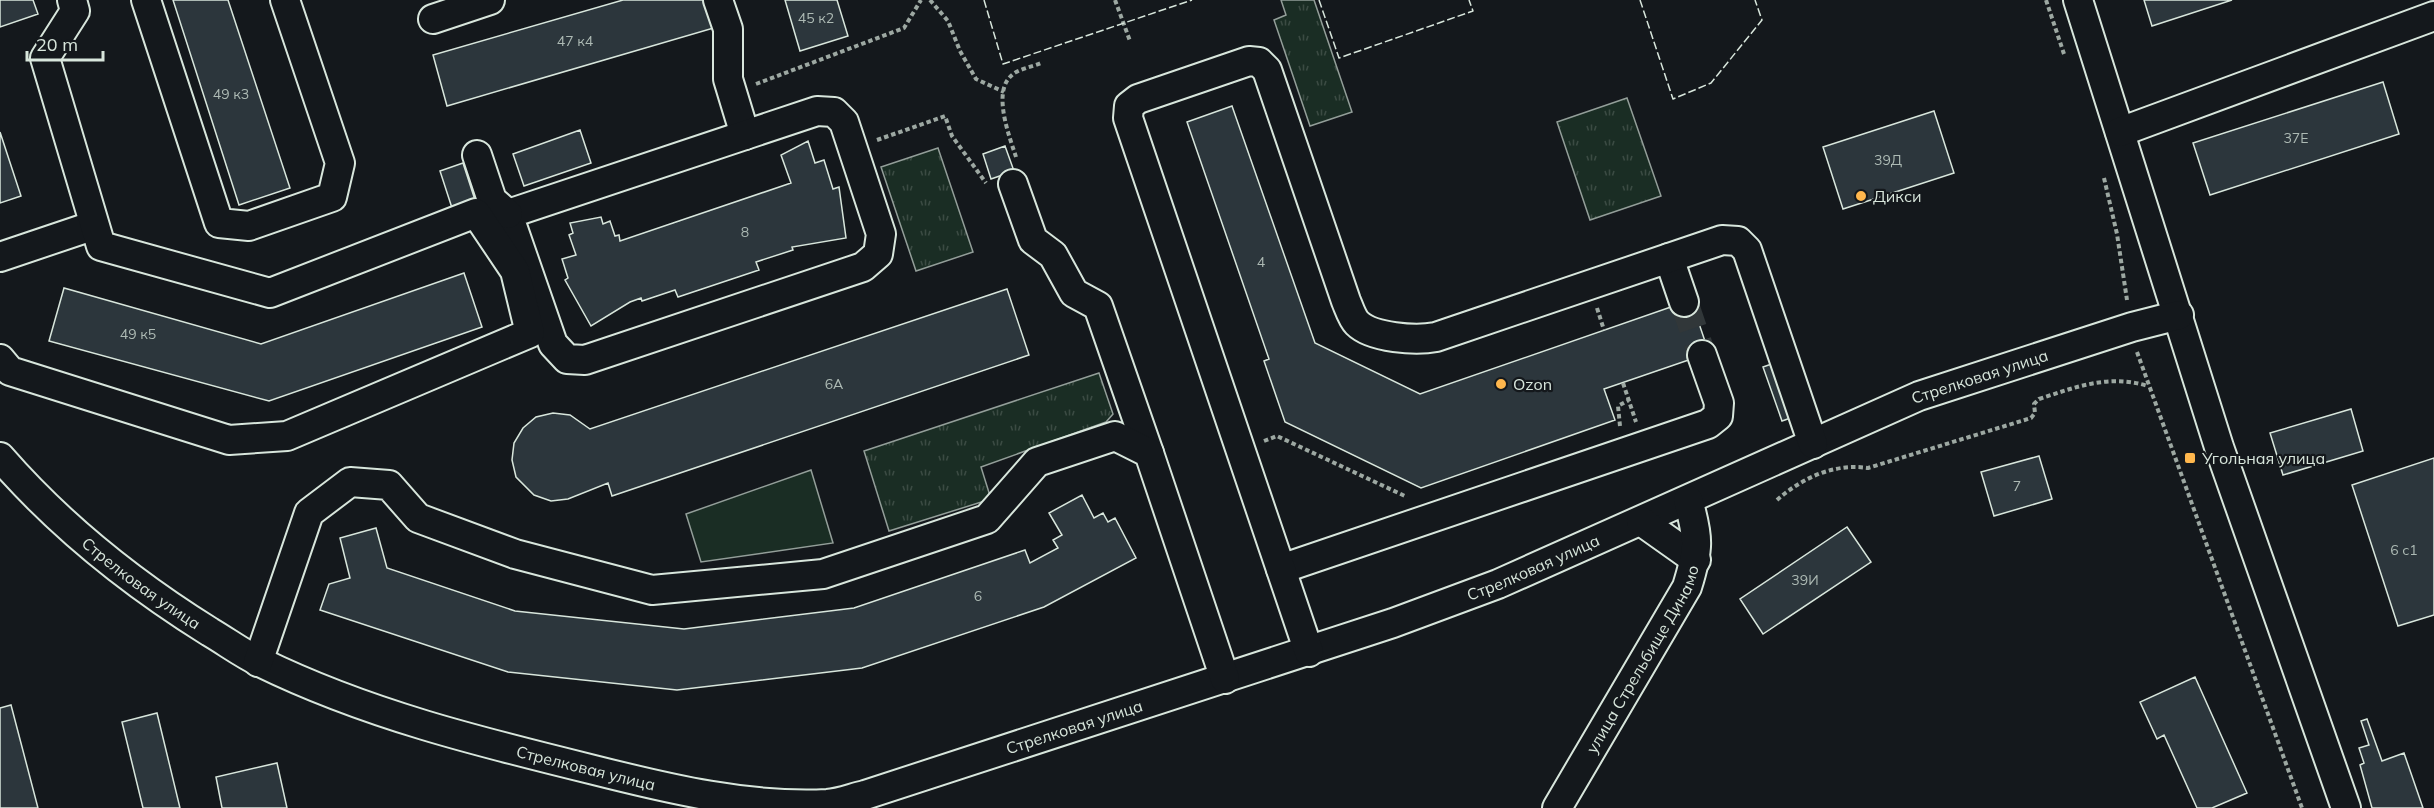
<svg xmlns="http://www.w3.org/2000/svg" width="2434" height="808" font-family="Mulish,sans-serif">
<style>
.green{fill:#1a2d24;stroke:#939e99;stroke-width:1.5}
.park{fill:url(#park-tufts);stroke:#939e99;stroke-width:1.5}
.building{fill:#2c363c;stroke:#d8e6dc;stroke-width:1.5}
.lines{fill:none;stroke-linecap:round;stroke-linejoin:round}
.minor-tunnel{stroke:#313739;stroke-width:28;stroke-dasharray:28 14;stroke-linecap:butt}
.minor-casing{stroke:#d8e6dc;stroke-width:32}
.path{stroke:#9da8a2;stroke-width:4;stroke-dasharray:4.5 3;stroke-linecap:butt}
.minor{stroke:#14181c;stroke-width:28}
.fence{stroke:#d8e6dc;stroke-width:1.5;stroke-dasharray:8 3;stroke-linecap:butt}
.poi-dot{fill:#ffb74d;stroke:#14181c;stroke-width:2}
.labels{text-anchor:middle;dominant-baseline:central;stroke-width:4.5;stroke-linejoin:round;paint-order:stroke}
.number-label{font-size:14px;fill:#adbab4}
.poi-label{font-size:16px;fill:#d8e6dc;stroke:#14181c;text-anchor:start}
.street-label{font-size:16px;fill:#d8e6dc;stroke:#14181c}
</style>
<defs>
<pattern id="park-tufts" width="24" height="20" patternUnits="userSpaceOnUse" patternTransform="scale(1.5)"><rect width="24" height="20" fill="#1a2d24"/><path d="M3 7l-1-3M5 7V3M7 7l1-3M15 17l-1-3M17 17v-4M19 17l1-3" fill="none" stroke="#3b4b43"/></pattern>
</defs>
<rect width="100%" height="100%" fill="#14181c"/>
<path class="green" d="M811,470l22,73 -132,19 -15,-48z"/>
<path class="park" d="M1281,0h33l38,112 -42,14 -36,-106 12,-5z
M1627,98l34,98 -71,24 -33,-98z
M938,148l35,104 -57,19 -35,-104z
M1099,373l14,41 -7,8 -125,45 10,32 -102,32 -25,-80z"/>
<path class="building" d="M0,0h33l5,14 -38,13z
M173,0h55l62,188 -51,17z
M623,0h86l8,27 -270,79 -14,-51z
M785,0h52l11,36 -48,15z
M2144,0h88l-80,26z
M2383,82l16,52 -189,61 -17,-52z
M1232,106l83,237 105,51 271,-94 18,53 -105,36 11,31 -194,68 -136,-66 -21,-61 5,-2 -82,-237z
M1934,111l20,62 -111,36 -20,-62z
M580,130l11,33 -67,23 -11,-32z
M0,132l21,64 -21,7z
M808,141l7,22 9,-3 9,29 6,-2 7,51 -54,9 1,3 -37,12 3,8 -81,27 -3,-7 -33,11 -1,-3 -11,4 -39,24 -26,-46 3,-2 -6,-19 14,-4 -7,-20 4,-2 -3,-10 31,-6 2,7 7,-3 5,15 4,-1 1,6 171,-58 -10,-28z
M1005,146l9,25 -23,8 -8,-25z
M463,163l13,40 -23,8 -13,-40z
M464,273l18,54 -213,74 -220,-60 15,-53 197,56z
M1007,289l22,66 -417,141 -4,-13 -40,16 -17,2 -17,-6 -18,-18 -4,-17 2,-17 9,-15 13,-11 17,-4 17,2 20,14z
M1783,360l19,54 -20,7 -19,-54z
M2351,409l12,42 -80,24 -13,-42z
M2039,456l13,43 -58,17 -13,-44z
M2434,458v157l-36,11 -46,-141z
M1082,495l12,23 9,-5 5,9 7,-4 21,40 -92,49 -182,61 -185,22 -169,-18 -188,-62 9,-26 21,-6 -10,-40 36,-10 11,40 128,43 169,18 170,-21 171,-58 5,13 28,-15 -5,-8 9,-5 -13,-22z
M1847,527l24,35 -108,72 -23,-35z
M2195,677l52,116 -35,15h-15l-33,-73 -7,4 -17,-37z
M11,705l27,103h-38v-100z
M157,713l23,95h-37l-21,-86z
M2367,719l15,42 22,-8 19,55h-51l-12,-43 4,-2 -5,-15 10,-3 -8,-24z
M277,763l10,45h-65l-6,-31z"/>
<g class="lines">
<path class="minor-tunnel" d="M1684,302l18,53"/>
<g class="minor-casing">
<g id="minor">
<path d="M146,0l73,223 30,3 83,-29 8,-34 -55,-163"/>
<path d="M718,0l10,29v50l17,56"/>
<path d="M2078,0l141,447 127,361"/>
<path d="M433,19l57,-19"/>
<path d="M817,111l17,1 10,10 37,112 -3,20 -15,13 -278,93 -18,-1 -14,-15 -45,-130z"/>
<path d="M2120,132l314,-116"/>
<path d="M477,155l15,45 16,14"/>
<path d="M1013,184l20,56 20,15 21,38 24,13 51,147"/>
<path d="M0,257l92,-31"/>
<path d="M1669,258l15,44"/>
<path d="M0,359l10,12 219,69 58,-4 243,-103 -15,-62 -39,-58 -206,80 -169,-47 -56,-188 30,-47 -3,-11"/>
<path id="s1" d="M0,457c60,69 133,127 210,175 17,10 33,22 50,30 106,52 220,80 334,108 75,19 155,38 233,34 13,-1 25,-6 38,-9l528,-172 105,-39 421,-188 213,-69 47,-12"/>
<path d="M1641,521l55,39"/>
<path d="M1281,569l427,-145 10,-8 1,-13 -17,-48"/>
<path d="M1309,652l-181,-534 1,-12 9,-7 111,-38 10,1 8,8 79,231c3,7 6,17 11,22 15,15 59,18 79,14l286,-97 16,1 9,9 66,194"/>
<path d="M258,662l51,-149 41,-31 39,3 29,33 97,36 137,36 171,-16 164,-55 50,-57 78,-26 34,17 76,226"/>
<path id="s2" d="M1557,808l130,-221c12,-38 12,-49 1,-87"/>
</g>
</g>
<path class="path" d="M930,0l18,21 12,30 16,28 28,13
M1115,0l15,41
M2046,0l18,54
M756,84l148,-56 17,-28
M877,140l68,-24 7,20 34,47
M1016,157c-6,-19 -24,-64 -5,-81 6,-7 21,-9 30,-13
M2104,178l13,56 10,66
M1597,308l7,22
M2137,352l165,456
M1623,383l13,39
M1620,426l-2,-20 11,-6
M1264,441l13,-5 130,61
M1777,500c25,-22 57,-37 91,-32l163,-50 4,-5 -1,-9 5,-5c37,-12 69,-25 109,-13"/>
<use href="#minor" class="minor"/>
<path class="fence" d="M984,0l19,64 189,-64
M1319,0l20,58 134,-47 -4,-11
M1640,0l33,99 38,-16 51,-63 -7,-20"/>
</g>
<g class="poi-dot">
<circle cx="1861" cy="196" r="6"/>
<circle cx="1501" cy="384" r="6"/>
<rect x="2184" y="452" width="12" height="12" rx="3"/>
</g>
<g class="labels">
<g class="number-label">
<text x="816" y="18">45 к2</text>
<text x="575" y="41">47 к4</text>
<text x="231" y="94">49 к3</text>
<text x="2296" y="138">37Е</text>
<text x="1888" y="160">39Д</text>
<text x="745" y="232">8</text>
<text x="1261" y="262">4</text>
<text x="138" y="334">49 к5</text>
<text x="834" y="384">6А</text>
<text x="2017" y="486">7</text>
<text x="2404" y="550">6 с1</text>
<text x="1805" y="580">39И</text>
<text x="978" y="596">6</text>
</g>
<g class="poi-label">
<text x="1873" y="196">Дикси</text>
<text x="1513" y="384">Ozon</text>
<text x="2202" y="458">Угольная улица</text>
</g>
<g class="street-label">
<text stroke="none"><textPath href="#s1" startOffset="2152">Стрелковая улица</textPath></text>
<text stroke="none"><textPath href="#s1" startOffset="1666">Стрелковая улица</textPath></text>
<text stroke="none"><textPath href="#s1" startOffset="190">Стрелковая улица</textPath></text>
<text stroke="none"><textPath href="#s2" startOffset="172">улица Стрельбище Динамо</textPath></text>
<text stroke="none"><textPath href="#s1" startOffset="1180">Стрелковая улица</textPath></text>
<text stroke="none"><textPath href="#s1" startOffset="676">Стрелковая улица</textPath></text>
</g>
</g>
<path d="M27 51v9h76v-9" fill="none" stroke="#d8e6dc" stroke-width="3"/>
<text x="36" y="51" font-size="18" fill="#d8e6dc" stroke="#14181c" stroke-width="4.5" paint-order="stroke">20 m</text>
</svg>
